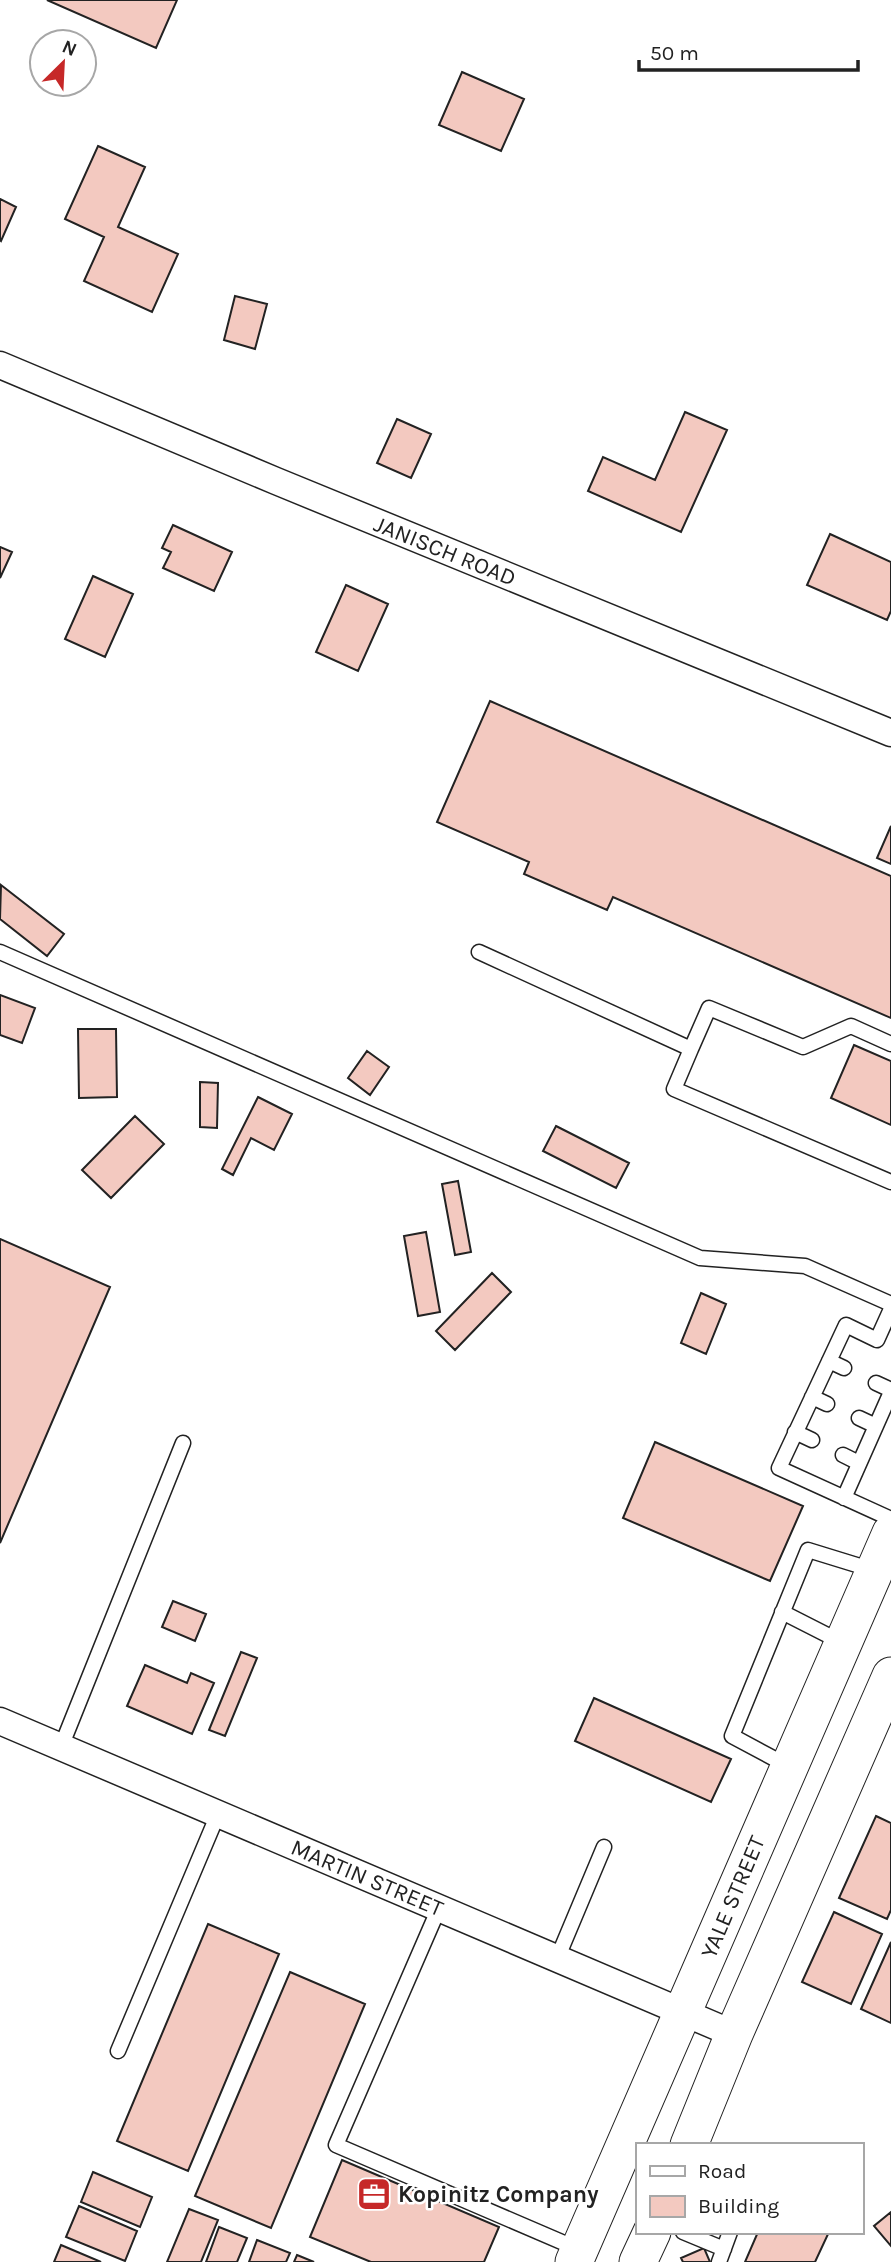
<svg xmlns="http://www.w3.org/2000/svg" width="891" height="2262" font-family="Karla,sans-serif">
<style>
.building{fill:#f3c9c0;stroke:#222;stroke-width:2}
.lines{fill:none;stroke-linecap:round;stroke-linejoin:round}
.lane-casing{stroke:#222;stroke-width:17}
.street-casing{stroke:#222;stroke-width:29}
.secondary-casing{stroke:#222;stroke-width:39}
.lane{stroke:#fff;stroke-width:14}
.street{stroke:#fff;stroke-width:26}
.secondary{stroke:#fff;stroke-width:37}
.labels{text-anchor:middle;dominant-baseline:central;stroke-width:5;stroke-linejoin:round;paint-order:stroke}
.street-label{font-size:23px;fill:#222;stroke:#fff}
.poi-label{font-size:23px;font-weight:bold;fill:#222;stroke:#fff;text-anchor:start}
</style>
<rect width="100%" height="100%" fill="#fff"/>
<path class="building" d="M47,0h130l-21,48z
M462,72l62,27 -23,52 -62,-26z
M98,146l47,21 -27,60 60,27 -26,58 -68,-31 20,-44 -39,-18z
M0,199l16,8 -15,34 -1,-1z
M235,296l32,8 -12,45 -31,-9z
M685,412l42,18 -46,102 -93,-41 15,-34 52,23z
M397,419l34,15 -20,44 -34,-15z
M173,525l59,27 -18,39 -51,-23 8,-16 -9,-4z
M830,534l61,28v49l-4,9 -80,-35z
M0,547l12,5 -12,26z
M93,576l40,18 -28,63 -40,-18z
M346,585l42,19 -30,67 -42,-19z
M490,701l401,175v142l-278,-121 -6,13 -83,-36 5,-12 -92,-40z
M891,826v38l-14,-6z
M1,885l63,49 -17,22 -47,-37z
M0,995l35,13 -13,35 -22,-8z
M78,1029h38l1,68 -38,1z
M854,1045l37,16v64l-60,-27z
M367,1051l22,16 -19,28 -22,-17z
M200,1082l18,1 -1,45 -17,-1z
M258,1097l34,17 -18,36 -23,-12 -18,37 -11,-6z
M135,1116l29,28 -53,54 -29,-28z
M556,1126l73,37 -13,25 -73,-37z
M458,1181l13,71 -16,3 -13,-71z
M426,1232l14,80 -22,4 -14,-80z
M0,1239l110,48 -110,256z
M492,1273l19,19 -56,58 -19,-19z
M701,1293l25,11 -20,50 -25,-11z
M655,1442l148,64 -33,75 -147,-63z
M173,1601l33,13 -11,27 -33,-14z
M241,1652l16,6 -32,78 -16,-6z
M145,1665l42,18 4,-10 23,10 -22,51 -65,-28z
M594,1698l137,61 -20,43 -136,-61z
M876,1816l15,7v87l-4,9 -48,-21z
M834,1912l48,22 -31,70 -49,-22z
M208,1924l71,30 -91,217 -71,-30z
M891,1942v81l-30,-14z
M290,1972l75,32 -94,224 -76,-32z
M342,2160l157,67 -15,35h-113l-61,-25z
M93,2172l59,25 -12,30 -59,-25z
M79,2206l58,25 -12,30 -59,-24z
M189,2209l29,11 -17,42h-34z
M891,2212v34l-17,-20z
M219,2227l28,11 -10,24h-31z
M758,2232h71l-14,30h-70z
M257,2240l33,13 -4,9h-37z
M61,2245l40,17h-47z
M704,2248l6,14h-27l-2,-4z
M297,2255l17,7h-20z"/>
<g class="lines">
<g class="lane-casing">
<path id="lane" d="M0,952l700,306 105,8 86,38
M479,952l212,97 -17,40 217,93
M691,1049l18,-41 94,39 48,-21 40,18
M891,1309l-14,31 -31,-15 -67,143 112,51
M829,1361l15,7
M876,1383l15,7
M812,1397l15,7
M859,1418l17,8
M795,1432l17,8
M843,1455l16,8
M844,1498l47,-106
M782,1612l59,30
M61,1747l122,-304
M788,1766l-56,-30 76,-186 65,20
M439,1908l-103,237 242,104
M557,1959l47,-112
M118,2051l100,-237
M683,2232l41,17
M719,2262l11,-30"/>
</g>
<g class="street-casing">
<path id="street" d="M0,365l276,116 615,252
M0,1721l734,313"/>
</g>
<g class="secondary-casing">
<path id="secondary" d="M689,2145l45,-111 157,-358
M574,2262l317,-729
M638,2262l14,-30"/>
</g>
<use href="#lane" class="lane"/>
<use href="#street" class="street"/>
<use href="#secondary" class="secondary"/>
</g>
<defs>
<g id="office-square" transform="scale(1.75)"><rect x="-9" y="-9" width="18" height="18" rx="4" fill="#c62828" stroke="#fff"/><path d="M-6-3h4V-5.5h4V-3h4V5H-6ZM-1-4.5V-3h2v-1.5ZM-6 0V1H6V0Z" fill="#fff"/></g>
</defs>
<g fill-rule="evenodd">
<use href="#office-square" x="374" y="2194"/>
</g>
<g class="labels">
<g class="street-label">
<text transform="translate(445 551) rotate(22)">JANISCH ROAD</text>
<text transform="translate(367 1878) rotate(23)">MARTIN STREET</text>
<text transform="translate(733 1897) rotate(-67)">YALE STREET</text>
</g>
<g class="poi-label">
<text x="398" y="2194">Kopinitz Company</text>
</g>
</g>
<rect x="636" y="2143" width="228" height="91" fill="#ffffff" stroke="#a7a7a7" stroke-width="2"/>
<rect x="650" y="2166" width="35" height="10" fill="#ffffff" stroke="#a7a7a7" stroke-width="2"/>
<text x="698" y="2178" font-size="21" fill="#222222">Road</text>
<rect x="650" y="2196" width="35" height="21" fill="#f3c9c0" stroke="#a7a7a7" stroke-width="2"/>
<text x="698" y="2213" font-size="21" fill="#222222">Building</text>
<g transform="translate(63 63) rotate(24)"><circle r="33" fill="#ffffff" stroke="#a7a7a7" stroke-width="2"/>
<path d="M0-5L12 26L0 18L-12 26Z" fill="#c62828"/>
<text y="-10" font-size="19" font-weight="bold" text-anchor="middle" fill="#222222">N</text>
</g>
<path d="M639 60v10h219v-10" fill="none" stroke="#222222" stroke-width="3.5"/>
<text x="650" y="60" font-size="21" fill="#222222" stroke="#ffffff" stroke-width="5" paint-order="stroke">50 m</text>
</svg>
